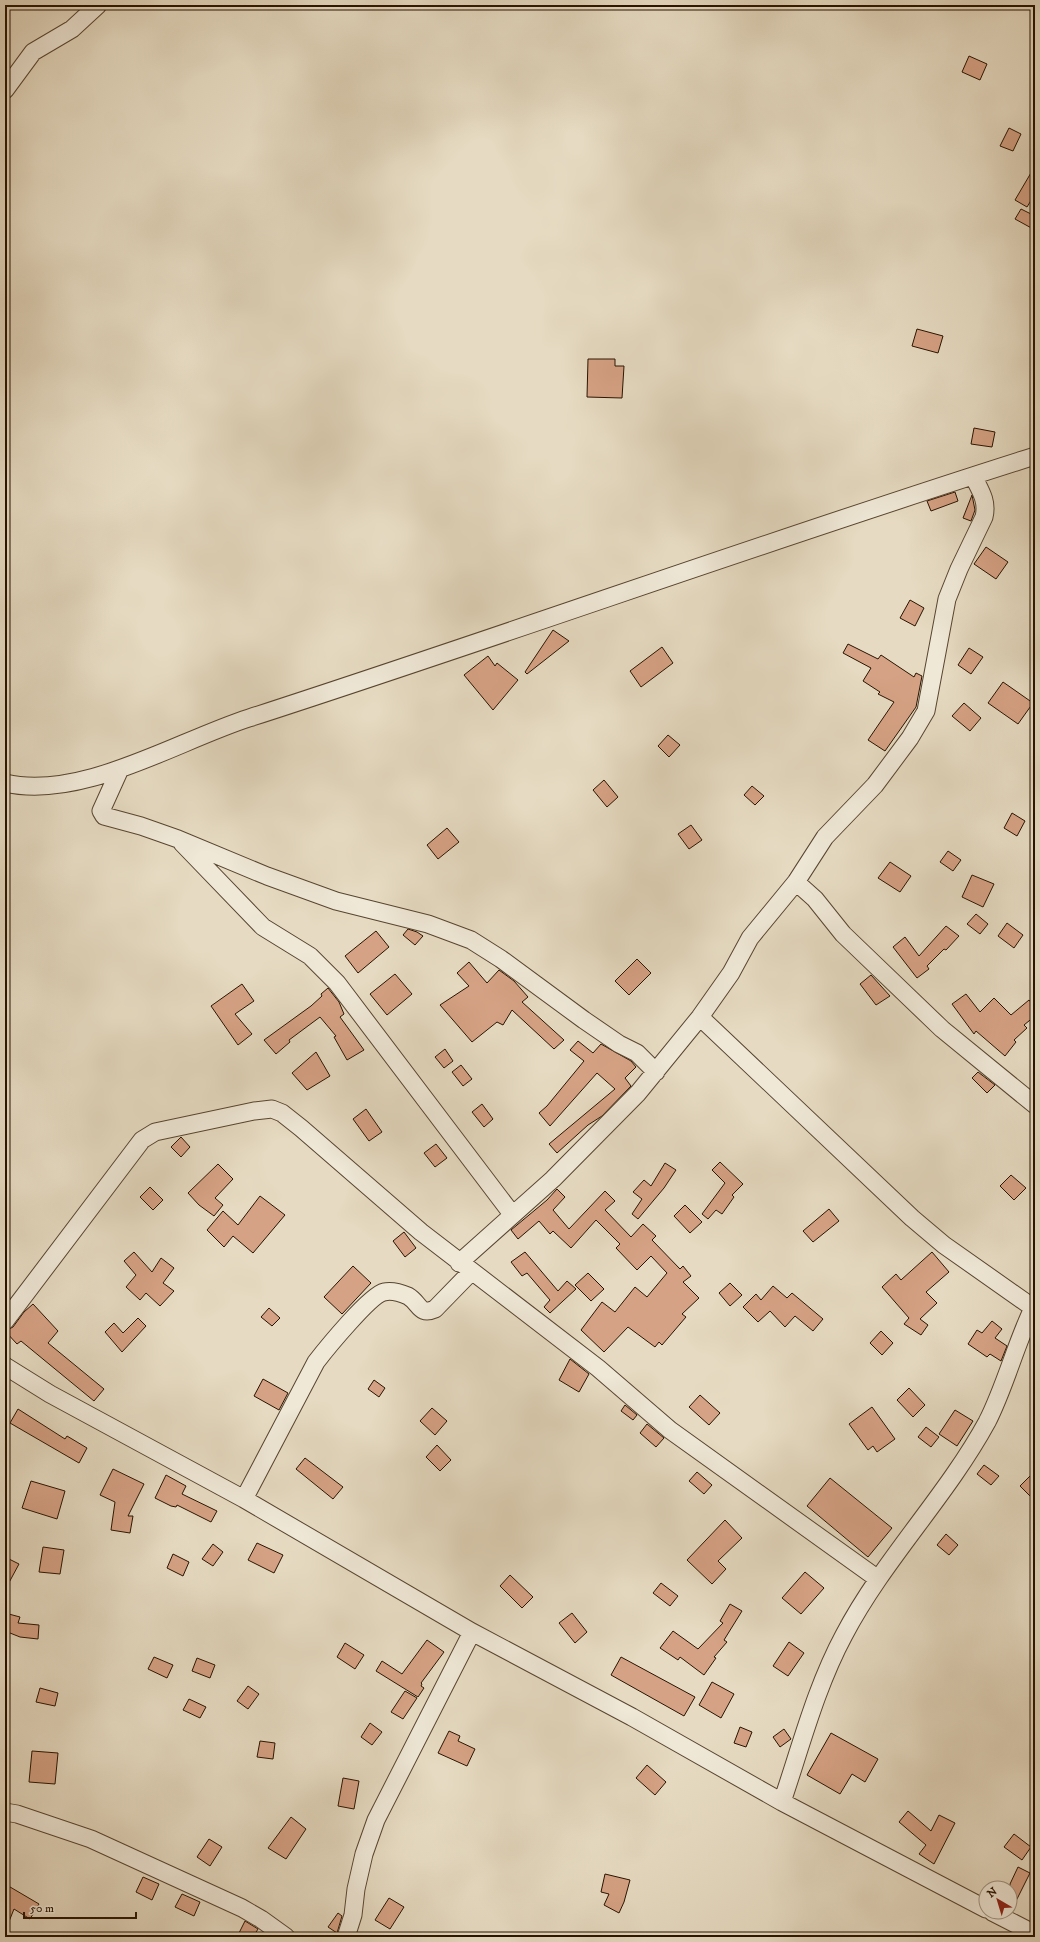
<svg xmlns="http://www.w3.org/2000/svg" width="1040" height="1942" font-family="'IM FELL DW Pica',serif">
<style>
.building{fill:#d6a285;stroke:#281300}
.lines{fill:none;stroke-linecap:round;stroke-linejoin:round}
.street-casing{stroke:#584530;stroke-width:19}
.street{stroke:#efe8d7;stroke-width:17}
</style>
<rect width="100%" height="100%" fill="#e6dbc2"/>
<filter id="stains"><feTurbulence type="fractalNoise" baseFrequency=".005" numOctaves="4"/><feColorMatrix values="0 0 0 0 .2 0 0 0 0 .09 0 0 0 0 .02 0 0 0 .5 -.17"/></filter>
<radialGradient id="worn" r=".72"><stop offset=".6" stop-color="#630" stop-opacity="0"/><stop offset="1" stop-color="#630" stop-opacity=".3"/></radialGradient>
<path class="building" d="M969,56l18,8 -7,16 -18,-8z
M1009,128l12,6 -8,17 -13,-5z
M1035,166v28l-8,13 -12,-7z
M1021,209l14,7v14l-20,-11z
M917,329l26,7 -5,17 -26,-7z
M588,359h27v7h9l-2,32 -35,-1z
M974,428l21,4 -3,15 -21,-3z
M955,492l3,9 -27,10 -4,-10z
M972,495l3,15 -4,11 -8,-3z
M986,547l22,15 -12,17 -22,-15z
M910,600l14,8 -9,18 -15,-8z
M553,630l16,11 -42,33 -2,-2z
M848,644l30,15 3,-4 33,22 2,-4 6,3 -6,31 -31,44 -17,-11 26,-38 -16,-8 2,-2 -17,-11 8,-13 -28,-15z
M662,647l11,16 -32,24 -11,-16z
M969,648l14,9 -12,17 -13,-9z
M488,656l7,10 2,-3 21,17 -25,30 -29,-35z
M1003,682l30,21 -15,21 -30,-21z
M964,703l17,15 -11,13 -18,-15z
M668,735l12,10 -11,12 -11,-11z
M604,780l14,17 -11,10 -14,-17z
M752,786l12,10 -9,9 -11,-10z
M1012,813l13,8 -8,15 -13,-8z
M691,825l11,15 -13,9 -11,-15z
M447,828l12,14 -21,17 -11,-14z
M948,851l13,9 -8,11 -13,-9z
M890,862l21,14 -11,16 -22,-14z
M972,875l22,9 -11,23 -21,-10z
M976,914l12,10 -8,10 -13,-10z
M1007,923l16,12 -9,13 -16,-12z
M946,926l13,10 -13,14 -2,-1 -17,17 2,3 -12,9 -24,-31 12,-10 14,19z
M408,929l9,3 6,4 -8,9 -12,-10z
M376,931l13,16 -31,26 -13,-17z
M637,959l14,14 -22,22 -14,-14z
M469,962l18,21 12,-13 15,11 14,16 -6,5 42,38 -10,9 -42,-39 -9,15 -6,-3 -25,20 -32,-37 29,-19 -12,-13z
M395,974l17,20 -25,21 -17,-21z
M871,975l19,21 -14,9 -16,-21z
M242,984l12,17 -19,13 17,20 -14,11 -27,-39z
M328,988l11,14 5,12 -4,3 24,33 -17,10 -13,-23 2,-1 -16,-19 -31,23 1,2 -14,12 -12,-14 47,-34 11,-10 -1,-2z
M966,994l14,18 14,-14 17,17 18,-15 6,7v9l-11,9 3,3 -13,12 2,2 -11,14 -29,-25 -2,3 -22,-30z
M578,1041l15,12 8,-9 30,17 5,6 -11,11 6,8 -29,30 -14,9 -31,28 -8,-9 66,-55 -18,-16 -47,53 -11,-13 8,-7 37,-45 -14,-11z
M445,1049l8,12 -9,7 -9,-11z
M316,1052l14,24 -23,14 -15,-17z
M461,1065l11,14 -9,7 -11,-14z
M978,1072l17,13 -8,8 -15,-15z
M482,1104l11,15 -9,8 -12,-15z
M366,1109l16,23 -13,9 -16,-22z
M181,1137l9,10 -9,10 -10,-10z
M436,1144l11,14 -12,9 -11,-14z
M720,1162l23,22 -11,11 2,2 -12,17 -6,-4 -8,9 -6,-5 23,-31 -13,-13z
M665,1163l11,7 -12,18 -26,31 -6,-5 10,-15 -9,-7 11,-12 7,6z
M218,1164l15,15 -18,19 8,7 -9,11 -15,-11 -11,-12z
M1011,1175l15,13 -12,12 -14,-14z
M150,1187l13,13 -10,10 -13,-13z
M557,1189l8,8 -12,13 16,19 36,-38 10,10 -10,9 26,27 12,-13 13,12 -4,4 28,29 3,-3 8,10 -8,6 16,16 -17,16 4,3 -24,28 -3,-3 -4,5 -27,-20 -24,25 -23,-22 21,-28 13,10 20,-25 12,10 20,-24 -16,-17 -14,14 -21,-22 4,-4 -24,-24 -25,28 -18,-17 -3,3 -11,-13 -21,18 -7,-9 36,-30z
M260,1196l25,19 -32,38 -20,-17 -9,11 -17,-17 16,-19 15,14z
M685,1205l17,17 -12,11 -16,-17z
M829,1209l10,12 -26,21 -10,-11z
M404,1232l12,16 -11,9 -12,-16z
M134,1252l18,20 9,-14 13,10 -11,15 11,8 -14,15 -14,-13 -6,7 -14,-13 10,-12 -12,-14z
M525,1252l33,39 9,-10 9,8 -26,24 -6,-6 6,-7 -23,-27 -5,3 -11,-14z
M932,1252l17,20 -23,20 11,11 -17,16 8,6 -7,10 -17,-11 5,-6 -27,-31 14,-13 5,6z
M353,1266l18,17 -29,31 -18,-17z
M588,1273l16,16 -13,12 -16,-16z
M730,1283l12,12 -12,11 -11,-13z
M773,1286l14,12 5,-5 31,26 -10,12 -18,-15 -10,11 -15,-16 -12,11 -15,-15 13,-13 5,6z
M33,1304l25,27 -10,12 56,46 -10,12 -73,-60 -4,3 -12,-13 8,-4 11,-15z
M269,1308l11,10 -8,8 -11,-9z
M138,1318l8,8 -24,26 -17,-20 9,-9 9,10z
M992,1321l10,8 -7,9 12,8 -6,15 -11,-7 -3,3 -19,-13 9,-14 5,3z
M881,1331l12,12 -11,12 -12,-12z
M570,1359l19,15 -10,18 -20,-12z
M263,1379l25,14 -9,17 -25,-14z
M374,1380l11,8 -6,9 -11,-8z
M909,1388l16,17 -12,12 -16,-17z
M700,1395l20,18 -11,12 -20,-18z
M625,1405l12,10 -4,5 -12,-9z
M872,1407l23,32 -18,13 -4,-6 -5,4 -19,-26z
M432,1408l15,13 -12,14 -15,-14z
M18,1409l47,30 2,-3 20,12 -8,15 -69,-40z
M955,1410l18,11 -16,25 -18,-12z
M647,1424l17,14 -8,9 -16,-14z
M926,1427l13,10 -8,10 -13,-10z
M437,1445l14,15 -11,11 -14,-14z
M305,1458l38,29 -10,12 -37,-30z
M984,1465l15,11 -8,9 -14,-11z
M113,1469l31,15 -16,32h5l-3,17 -19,-3 4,-28 -15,-7z
M1035,1471v30l-15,-15z
M697,1472l15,13 -8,9 -15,-13z
M166,1475l20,11 -4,8 35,17 -6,11 -34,-17 -1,2 -5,-1 -16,-8z
M830,1478l62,50 -24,29 -61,-51z
M31,1481l34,10 -8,28 -35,-11z
M725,1520l17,18 -24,23 8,8 -14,15 -25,-24z
M946,1534l12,11 -9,10 -12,-10z
M257,1543l26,12 -9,18 -26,-13z
M213,1544l10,8 -10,14 -11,-7z
M43,1547l21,3 -4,24 -21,-2z
M173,1554l16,8 -6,14 -16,-8z
M5,1557l14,7 -14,26z
M805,1572l19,16 -23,26 -19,-16z
M510,1575l23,22 -11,11 -22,-22z
M661,1583l17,13 -8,10 -17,-13z
M730,1604l12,7 -18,29 3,2 -13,15 2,1 -12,17 -24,-18 -2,3 -18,-12 13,-17 25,18 25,-26 -3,-2z
M5,1613l15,4 -2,6 21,2 -1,14 -18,-2 -15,-6z
M572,1613l15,19 -12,11 -16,-20z
M427,1640l17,12 -23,31 1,1 -1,2 3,2 -6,9 -42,-26 6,-10 20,13z
M789,1642l15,11 -16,23 -15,-10z
M345,1643l19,12 -9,14 -18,-12z
M154,1657l19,8 -6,13 -19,-9z
M621,1657l74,40 -11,19 -73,-41z
M197,1658l18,7 -5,13 -18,-7z
M712,1682l22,12 -13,24 -22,-13z
M248,1686l11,8 -11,15 -11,-8z
M40,1688l18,5 -3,13 -19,-4z
M405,1691l12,7 -14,21 -12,-7z
M189,1699l17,8 -6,11 -17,-8z
M370,1723l12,9 -10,13 -11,-8z
M740,1727l12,5 -6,15 -12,-4z
M784,1729l7,10 -11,8 -7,-10z
M449,1731l11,5 -2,5 17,8 -8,17 -29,-13z
M831,1733l47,26 -13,23 -13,-8 -12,20 -33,-19z
M260,1741l15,2 -2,16 -16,-2z
M32,1751l26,2 -3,31 -26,-2z
M647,1765l19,17 -11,13 -19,-17z
M343,1778l16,3 -5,28 -16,-3z
M908,1811l23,20 8,-16 16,8 -21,41 -15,-10 7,-9 -27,-23z
M291,1817l15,12 -20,30 -18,-11z
M1014,1834l17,13 -9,13 -18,-13z
M209,1839l13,8 -12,19 -13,-9z
M1018,1867l12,6 -19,38 -1,-27z
M605,1874l25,6 -6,22 -5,11 -15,-8 5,-11 -8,-2z
M143,1877l16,7 -7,16 -16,-8z
M5,1884l34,20 -9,15 -16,-10 -8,20z
M182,1894l18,8 -6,14 -19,-9z
M389,1898l15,9 -14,22 -15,-9z
M338,1913l4,3 -5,17 -9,-6z
M245,1921l13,8 -5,8h-16z"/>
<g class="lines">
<g class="street-casing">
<path id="street" d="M5,90l28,-38 39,-23 26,-24
M120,769l-19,42 3,5 37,10 37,13 89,37 69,25 92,23 43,16 30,19 83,61 35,24 18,9 19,19
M5,783c76,18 172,-42 244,-65 263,-85 523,-179 786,-262
M182,843l81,84 47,29 27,27 175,231
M796,882l19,17 28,35 99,95 93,76
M700,1017l212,201 32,27 91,64
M459,1263l94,-84 85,-86 62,-76 31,-44 19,-35 46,-56 29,-45 50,-52 35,-47 16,-27 21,-112 12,-30 25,-52c4,-16 -4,-27 -11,-41
M5,1321l137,-181 13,-8 99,-21 18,-2 10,4 19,15 120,104 177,136 72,62 208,149
M5,1366l45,28 194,105 228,133 160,85 150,85 204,107
M244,1499l72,-137c10,-13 54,-67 68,-70 8,-2 17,1 24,4 12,7 11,20 27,13l36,-37
M782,1802c19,-56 34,-115 62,-167 40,-76 102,-138 143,-213 19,-37 29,-80 48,-118
M5,1812l12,2 74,25 151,69 19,11 25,18
M992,1912l43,22
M346,1937l7,-22 3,-26 8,-35 12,-34 96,-188"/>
</g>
<use href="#street" class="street"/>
</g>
<rect width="1040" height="1942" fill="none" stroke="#e6dbc2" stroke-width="20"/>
<rect x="6" y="6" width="1028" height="1930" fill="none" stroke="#281300" stroke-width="2"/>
<rect x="10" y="10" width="1020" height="1922" fill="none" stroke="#281300"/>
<g transform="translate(998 1900) rotate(322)"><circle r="19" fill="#efe8d7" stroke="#9f9381"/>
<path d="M0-3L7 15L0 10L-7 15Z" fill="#8f2418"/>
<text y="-6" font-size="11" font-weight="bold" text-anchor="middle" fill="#281300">N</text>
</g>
<path d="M24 1912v6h112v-6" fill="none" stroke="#281300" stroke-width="2"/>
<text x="30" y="1912" font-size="12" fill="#281300" stroke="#efe8d7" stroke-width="3" paint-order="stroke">50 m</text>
<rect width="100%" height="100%" filter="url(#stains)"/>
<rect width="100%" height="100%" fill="url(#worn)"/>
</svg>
